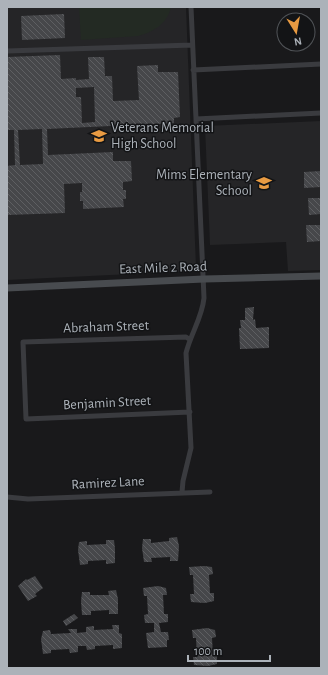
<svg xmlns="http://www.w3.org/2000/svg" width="328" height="675" font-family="'Alegreya Sans',sans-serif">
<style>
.built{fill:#252527}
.garden{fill:#232a23}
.building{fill:url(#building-back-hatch);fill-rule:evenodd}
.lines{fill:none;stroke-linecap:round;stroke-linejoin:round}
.street{stroke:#3a3b3f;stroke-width:5}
.secondary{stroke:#484b4f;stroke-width:7}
.labels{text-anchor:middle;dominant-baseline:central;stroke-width:3;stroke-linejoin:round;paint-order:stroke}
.poi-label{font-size:14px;fill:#acb2b9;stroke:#131416;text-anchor:start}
.street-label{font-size:14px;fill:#acb2b9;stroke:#131416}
</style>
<defs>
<pattern id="building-back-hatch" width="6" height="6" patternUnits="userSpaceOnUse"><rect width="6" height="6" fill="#46474a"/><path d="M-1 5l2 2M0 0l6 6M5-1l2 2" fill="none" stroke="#5e5f62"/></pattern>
</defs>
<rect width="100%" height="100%" fill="#19191b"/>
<path class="built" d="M7,7h179l10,261 -3,3 -186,9z
M321,121v149l-33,1 -2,-29 -76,3 -5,-119z"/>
<path class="garden" d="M79,7h92c-4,17 -18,25 -33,29l-57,4z"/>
<path class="building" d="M64,14l1,24 -43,2 -1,-24z
M60,55l1,24 15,-1v2l13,-1 -1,-22h16l1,19h7l1,25 26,-1 -2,-34 21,-1v7h20l2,45 -6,1v5l-127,6 1,26 65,-3v9h18l1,20 -9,1v8h3v9h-3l1,8 -41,2v-8h-3v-9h2v-9l-18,1 1,29 -58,2v-49l8,-1 -1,-35h-7v-73zM94,87l1,35 -13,1 -1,-26h-5v-9zM42,129l1,35 -23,1 -2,-35z
M321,171v16l-17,1v-16z
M308,198h13v16l-12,1z
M306,225h15v16l-14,1z
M254,307l-1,13 2,-1 1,9 13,-1v21l-29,1 -1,-21h2l-1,-8h5v-12z
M177,537l2,9 -1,15h-8v-4l-19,1 1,4h-8l-2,-14 1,-9h8v4l18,-2v-3z
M106,540h8l1,9v14l-9,1v-4l-18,1v3l-8,1 -2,-15 1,-8 8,-1v4l19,-1z
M204,566l8,1 1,7 -4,1 1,18h4v8l-9,2 -14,-1 -1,-8h4l-1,-19h-3l-1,-8z
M35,576l8,12 -8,6 2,2 -9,5 -10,-15 8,-7 1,1z
M158,586l8,2 1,7h-4l1,19h4v8l-9,1 2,9h7l1,8h-2v7l-19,1 -2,-15 8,-1v-9h-9l-1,-8 4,-1 -1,-18h-3l-1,-8z
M116,590l2,9v15h-9v-4l-18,1v4h-9l-1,-14 1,-9h8v3h19l-1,-4z
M74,614l4,4 -12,8 -3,-5z
M112,625h7v8l3,1v14l-9,1v-4l-18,1v3l-8,1 -1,-4h-8v6l-8,1 -1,-4 -18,1v3l-8,1 -2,-15 2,-8 7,-1 1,4 20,-1 -3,-4h9v4l9,-1v-5l8,-1v4l19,-1z
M207,628l8,2 1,7 -4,1 1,18h4v8l-9,2 -14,-1 -1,-8h4l-1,-19h-3l-1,-8z"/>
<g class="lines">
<path class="street" d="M7,51l185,-6
M193,70l128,-6
M196,119l125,-6
M189,339l-3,-2 -163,5 3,77 164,-7
M182,492l1,-11 8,-33 -5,-95c5,-20 16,-35 18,-55l-13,-291
M7,497l21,2 182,-7"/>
<path class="secondary" d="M7,288l197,-9 117,-3"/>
</g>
<defs>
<g id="school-bare" transform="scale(1.2)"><path d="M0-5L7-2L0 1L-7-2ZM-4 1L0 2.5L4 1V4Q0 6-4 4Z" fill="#e99b42" stroke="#131416" stroke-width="2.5" paint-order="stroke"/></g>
</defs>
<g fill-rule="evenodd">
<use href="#school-bare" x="99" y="136"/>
<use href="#school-bare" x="264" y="183"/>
</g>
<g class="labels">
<g class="poi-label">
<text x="111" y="128">Veterans Memorial<tspan x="111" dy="16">High School</tspan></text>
<text x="252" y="175" text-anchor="end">Mims Elementary<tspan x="252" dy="16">School</tspan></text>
</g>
<g class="street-label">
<text transform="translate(163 268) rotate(-2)">East Mile 2 Road</text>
<text transform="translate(106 327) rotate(-2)">Abraham Street</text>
<text transform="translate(107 403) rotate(-3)">Benjamin Street</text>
<text transform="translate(108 483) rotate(-3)">Ramirez Lane</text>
</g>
</g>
<rect width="328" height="675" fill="none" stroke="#acb2b9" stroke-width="16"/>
<g transform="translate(296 32) rotate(169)"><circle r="19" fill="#131416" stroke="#505357"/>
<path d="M0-3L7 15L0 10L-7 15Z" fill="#e99b42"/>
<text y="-6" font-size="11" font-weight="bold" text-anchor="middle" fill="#acb2b9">N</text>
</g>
<path d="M188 655v6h82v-6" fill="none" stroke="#acb2b9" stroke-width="2"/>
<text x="194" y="655" font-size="12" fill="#acb2b9" stroke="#131416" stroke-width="3" paint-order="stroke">100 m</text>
</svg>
